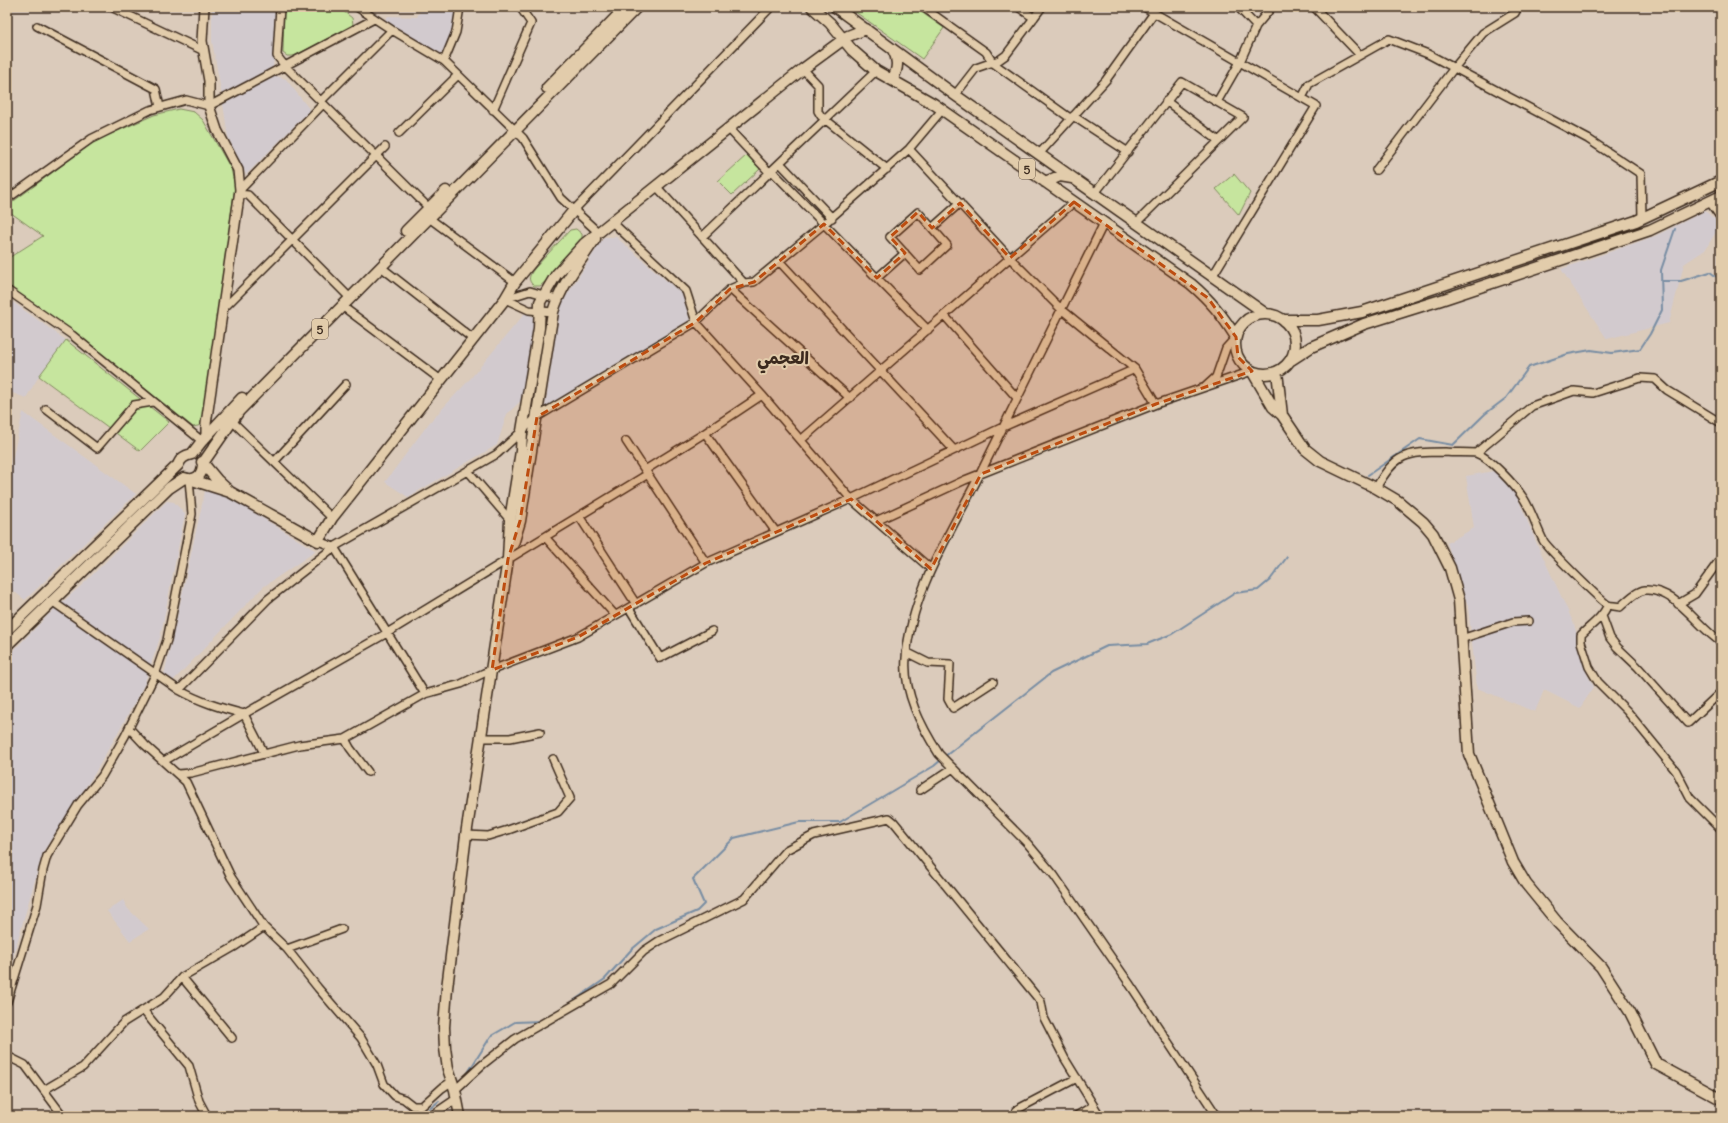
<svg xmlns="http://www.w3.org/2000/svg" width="1728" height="1123" font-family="Delius,'Playpen Sans Arabic',sans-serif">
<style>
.built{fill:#d2cace}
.green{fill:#c6e59e;stroke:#80885e}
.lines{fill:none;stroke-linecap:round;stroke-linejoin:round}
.stream{stroke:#788da3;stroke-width:2}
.street-casing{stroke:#3b2a1e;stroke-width:10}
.secondary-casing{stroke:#3b2a1e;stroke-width:12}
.primary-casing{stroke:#3b2a1e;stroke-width:13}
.street{stroke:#e2ccab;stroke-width:7}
.secondary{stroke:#e2ccab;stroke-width:9}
.primary{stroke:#e2ccab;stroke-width:10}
.marked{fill:#bd4d10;fill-opacity:0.2;stroke:#bd4d10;stroke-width:3;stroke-dasharray:8 5;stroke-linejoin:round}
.labels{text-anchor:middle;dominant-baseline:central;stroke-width:4;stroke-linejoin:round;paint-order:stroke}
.shield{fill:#e2ccab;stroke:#6d5b48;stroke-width:1}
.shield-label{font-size:12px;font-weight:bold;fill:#3b2a1e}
.district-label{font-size:17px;font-weight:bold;fill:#3b2a1e;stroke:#e2ccab}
</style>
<rect width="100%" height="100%" fill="#dbcbbb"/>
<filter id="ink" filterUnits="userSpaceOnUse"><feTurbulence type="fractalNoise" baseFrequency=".025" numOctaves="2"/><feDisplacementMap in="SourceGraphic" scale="8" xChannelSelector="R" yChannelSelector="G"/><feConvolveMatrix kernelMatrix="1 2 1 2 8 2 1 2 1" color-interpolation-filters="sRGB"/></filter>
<g filter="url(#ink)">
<path class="built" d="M212,7h63l-1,25 2,3 -3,33 -51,28 -10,-55z
M422,7h33l-2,24 -10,25 -59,-35 4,-5 29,1z
M276,76l10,3 24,31 -64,65 -18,-38 -5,-33z
M1705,211l16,13 -16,26 -21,14 -15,59 -62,16 -46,-70 94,-33z
M604,237h12l66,57 8,26 -145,87 14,-94 4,-12z
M7,298l59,42 -27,36 -13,22 -19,-7z
M525,313l11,5 -11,79 -18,17 -10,31 -89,52 -23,-15 44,-59 41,-44z
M23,412l113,82 -111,106 -18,-14v-112l4,-9z
M1494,471l23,25 20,48 37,80 13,50 7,13 -14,21 -36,-18 -9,22 -58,-24 -9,-82 -21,-63 27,-15 -8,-52z
M205,491l22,5 89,55 -53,36 -90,94 -9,-6z
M167,501l7,1 11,12 -25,124 -16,47 -19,35 -30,53 -52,79 -36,126v-321l41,-42 36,-32z
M123,900l5,9 21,20 -19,12 -23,-30z"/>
<path class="green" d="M284,7h54l14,11 1,6 -3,3 -56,29h-7l-4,-3z
M857,7h57l30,21 -22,31 -68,-48z
M179,109l15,3 9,8 28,49 4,17 -33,239 -9,2 -116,-93 -70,-49v-26l36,-23 -36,-26v-4l88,-65 59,-26z
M747,155l13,14 -28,26 -14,-14z
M1234,174l16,19 -11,22 -23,-26z
M576,229l6,5v6l-36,41 -6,5h-6c-7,-6 -5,-10 0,-17l36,-39z
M66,340l103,82 -29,29 -101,-75z"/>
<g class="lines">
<path class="stream" d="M1661,281h20l29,-9 11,8
M1368,475l52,-36 33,6 32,-31 21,-16 23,-31 39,-13 23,-4 21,3 28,-4 10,-15 12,-24 -1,-40 14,-41
M944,757l107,-84 56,-27 40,-2 25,-10 63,-41 23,-3 12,-10 17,-23
M569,1004l36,-25 26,-29 25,-21 41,-18 7,-7 -11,-25 41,-41 65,-16h41l94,-56 7,-6
M467,1074l24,-38 24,-14 27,-1
M421,1116l18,-15"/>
<g class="street-casing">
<path id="street" d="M111,7l93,44
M280,7l-3,49 8,10 144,142
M357,7l35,23 52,31 79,77 38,60 38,35
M923,7l63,45 7,11 77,55
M1018,7l16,11
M1144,7l172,99 -104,171
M1238,7l18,19
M1314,7l46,48
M37,26l119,63 4,18
M444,61l12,-29 4,-25
M803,69l15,16v26l3,5 66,53
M955,95l21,-27 23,-8 7,-5 36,-48
M1302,98l7,-14 80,-45 39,15 160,85 53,35 1,44
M1166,101l53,40
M1217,102l23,-40 16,-36 16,-19
M493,110l38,-87 -11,-16
M1073,116l55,36
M729,129l41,44
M399,133l59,-58
M909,149l101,109 51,51 74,60 21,35
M1039,154l67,-74 48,-67
M780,163l52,55
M1376,170l78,-102 29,-35 32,-20 3,-6
M772,171l156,159
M656,186l88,97
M240,190l83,-86 -1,-4 70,-70
M1095,193l87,-111 61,35 -107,106
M239,194l9,1 102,103
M7,199l84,-60 59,-29 36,-10 23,6 165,-87
M1709,201l12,17
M574,210l197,-203
M918,212l29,33 -27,25 -30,-33z
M429,218l86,64
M612,222l74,69 10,31 66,73 89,104 80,70
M1104,223c-41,83 -82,166 -123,249 -29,59 -70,119 -75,186 -3,34 15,68 33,96l89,90 26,31 75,108 88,133
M932,228l28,-25
M702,237l174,-166
M779,261l175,189
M381,267l92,72
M877,278l28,-25
M730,289l120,109
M7,290l65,45 130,106
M342,306l99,74
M223,309l162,-162
M553,312l-24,-2 -24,-11 25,-8 27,8
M944,315l73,83
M1205,387l11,-10 10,-29 10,-11
M46,409l51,39 37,-43 19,-3
M232,421l100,97
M705,433l71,99
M801,440l273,-238
M626,441l80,122
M1476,453l56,-47 42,-15 19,2 47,-15 15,1 12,11 54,33
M274,462l72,-78
M645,470l60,-37 57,-38
M468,471l42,49
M1376,488c20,-35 30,-36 69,-36 10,1 21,0 31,1 14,5 39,32 48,46 8,13 12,27 19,41 3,7 57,60 65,65 3,1 8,1 12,2 7,-6 16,-16 25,-17 31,-2 53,38 76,52
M579,516l57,88
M876,521l89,-41 191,-76 96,-33
M545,537l70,78
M318,541l16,6 163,-93 40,-37 159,-95 34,-33 14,-6 10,-1 70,-58 85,-75 33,-39
M53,602l126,88c21,12 42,18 65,24l20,39
M1678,604l17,-10 26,-36
M1608,605c-7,14 -16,19 -27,30v7l8,25 9,15 29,29 49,60 14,27 31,31
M629,608l31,50 52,-27
M1602,616l8,22 7,9 20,19 51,57 33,-31
M1461,639l52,-17 16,-1
M906,652l22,11 22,1 -2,35 5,9 40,-26
M179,690l89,-91 66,-52 91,147
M129,728l16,17 41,37 45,95 33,50 23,22 31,39 43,50 16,27 7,19 11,12 9,3 9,7h9l20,-18 9,-6
M481,738h29l30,-6
M345,739l5,9 18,24
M164,761l80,-47 143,-81 261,-159
M178,774l13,-1 108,-28 46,-6 80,-45 36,-10 23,-11 94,-36 128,-74 145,-64 152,-72 132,-58
M920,790l33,-22
M466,835l22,1 20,-6 50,-18 12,-14 -17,-39
M287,949l55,-20
M182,977l50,61
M7,1002l30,-97 6,-35 4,-14 31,-51 24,-29 23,-40 30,-61 12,-35 25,-126 -3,-35
M143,1010l46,56 10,35 8,15
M7,1056l18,9 38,51
M44,1090l39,-23 41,-45 40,-25 18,-20 52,-30 30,-20
M455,1090l27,-25 33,-26 96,-55 33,-33 15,-10 85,-42 42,-49 28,-15 75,-17 5,4 147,180 3,16 21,41 35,57
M431,1116l25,-17
M1019,1116l-3,-6 61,-32
M1076,1116l17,-10"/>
</g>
<g class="secondary-casing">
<path id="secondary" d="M204,7l-2,34 7,40v25l8,24 21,40 2,20 -34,234v13"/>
</g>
<g class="primary-casing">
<path id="primary" d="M812,7l18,16 22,27 24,21 58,33 257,180c20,17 31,31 45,53
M835,7l120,88 311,219
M892,80c6,-10 7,-20 1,-30
M547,88l79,-81
M1045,182l15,-6 12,2
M406,231l40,-40
M1235 344a30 30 0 1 1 60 0a30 30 0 1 1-60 0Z
M1283,320h35l44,-8 274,-91 85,-40
M1291,360l20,-13 53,-23 77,-24 209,-70 71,-34
M1252,371l21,36 9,8 23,34 15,12 56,27 22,13 25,21 10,12 17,34 9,32 10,154 44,108 13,22 31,38 44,45 29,45 26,52 65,35
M1277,372l5,43
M189,479l41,13 -13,-12 -15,-18
M230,492l88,49 14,-23 173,-219 10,-17 59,-72
M513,544l7,-23 33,-209c8,-27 26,-49 42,-73
M7,630l171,-165c3,-7 6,-9 14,-11l10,-13 40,-43
M7,645l162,-157 15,-10c12,4 19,-3 19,-15l36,-52 398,-404
M460,1116l-5,-26 -7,-21 -3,-21 -1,-21 3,-39 19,-153 42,-276 2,-39 11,-69 1,-20 17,-103 1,-26 16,-27 28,-31 219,-175 45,-33 18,-7"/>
</g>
<use href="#street" class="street"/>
<use href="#secondary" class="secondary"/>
<use href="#primary" class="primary"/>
</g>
</g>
<path class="marked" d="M1074,202l134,96 28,39 2,20 14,14 -96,33 -175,70 -50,95 -80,-70 -145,64 -128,74 -86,33 16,-111 12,-38 17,-104 159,-95 34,-33 24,-7 70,-58 53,54 28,-25 -15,-16 28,-25 14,16 28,-25 50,55z"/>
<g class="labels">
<g class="shield">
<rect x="1019" y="159" width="16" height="20" rx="3"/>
<rect x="312" y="319" width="16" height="20" rx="3"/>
</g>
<g class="shield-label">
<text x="1027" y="169">5</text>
<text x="320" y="329">5</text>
</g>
<g class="district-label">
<text x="783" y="358">العجمي</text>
</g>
</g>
<rect width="1728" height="1123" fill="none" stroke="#e2ccab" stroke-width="24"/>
<rect x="12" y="12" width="1704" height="1099" fill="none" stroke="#3b2a1e" stroke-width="1.5" filter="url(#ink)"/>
</svg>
